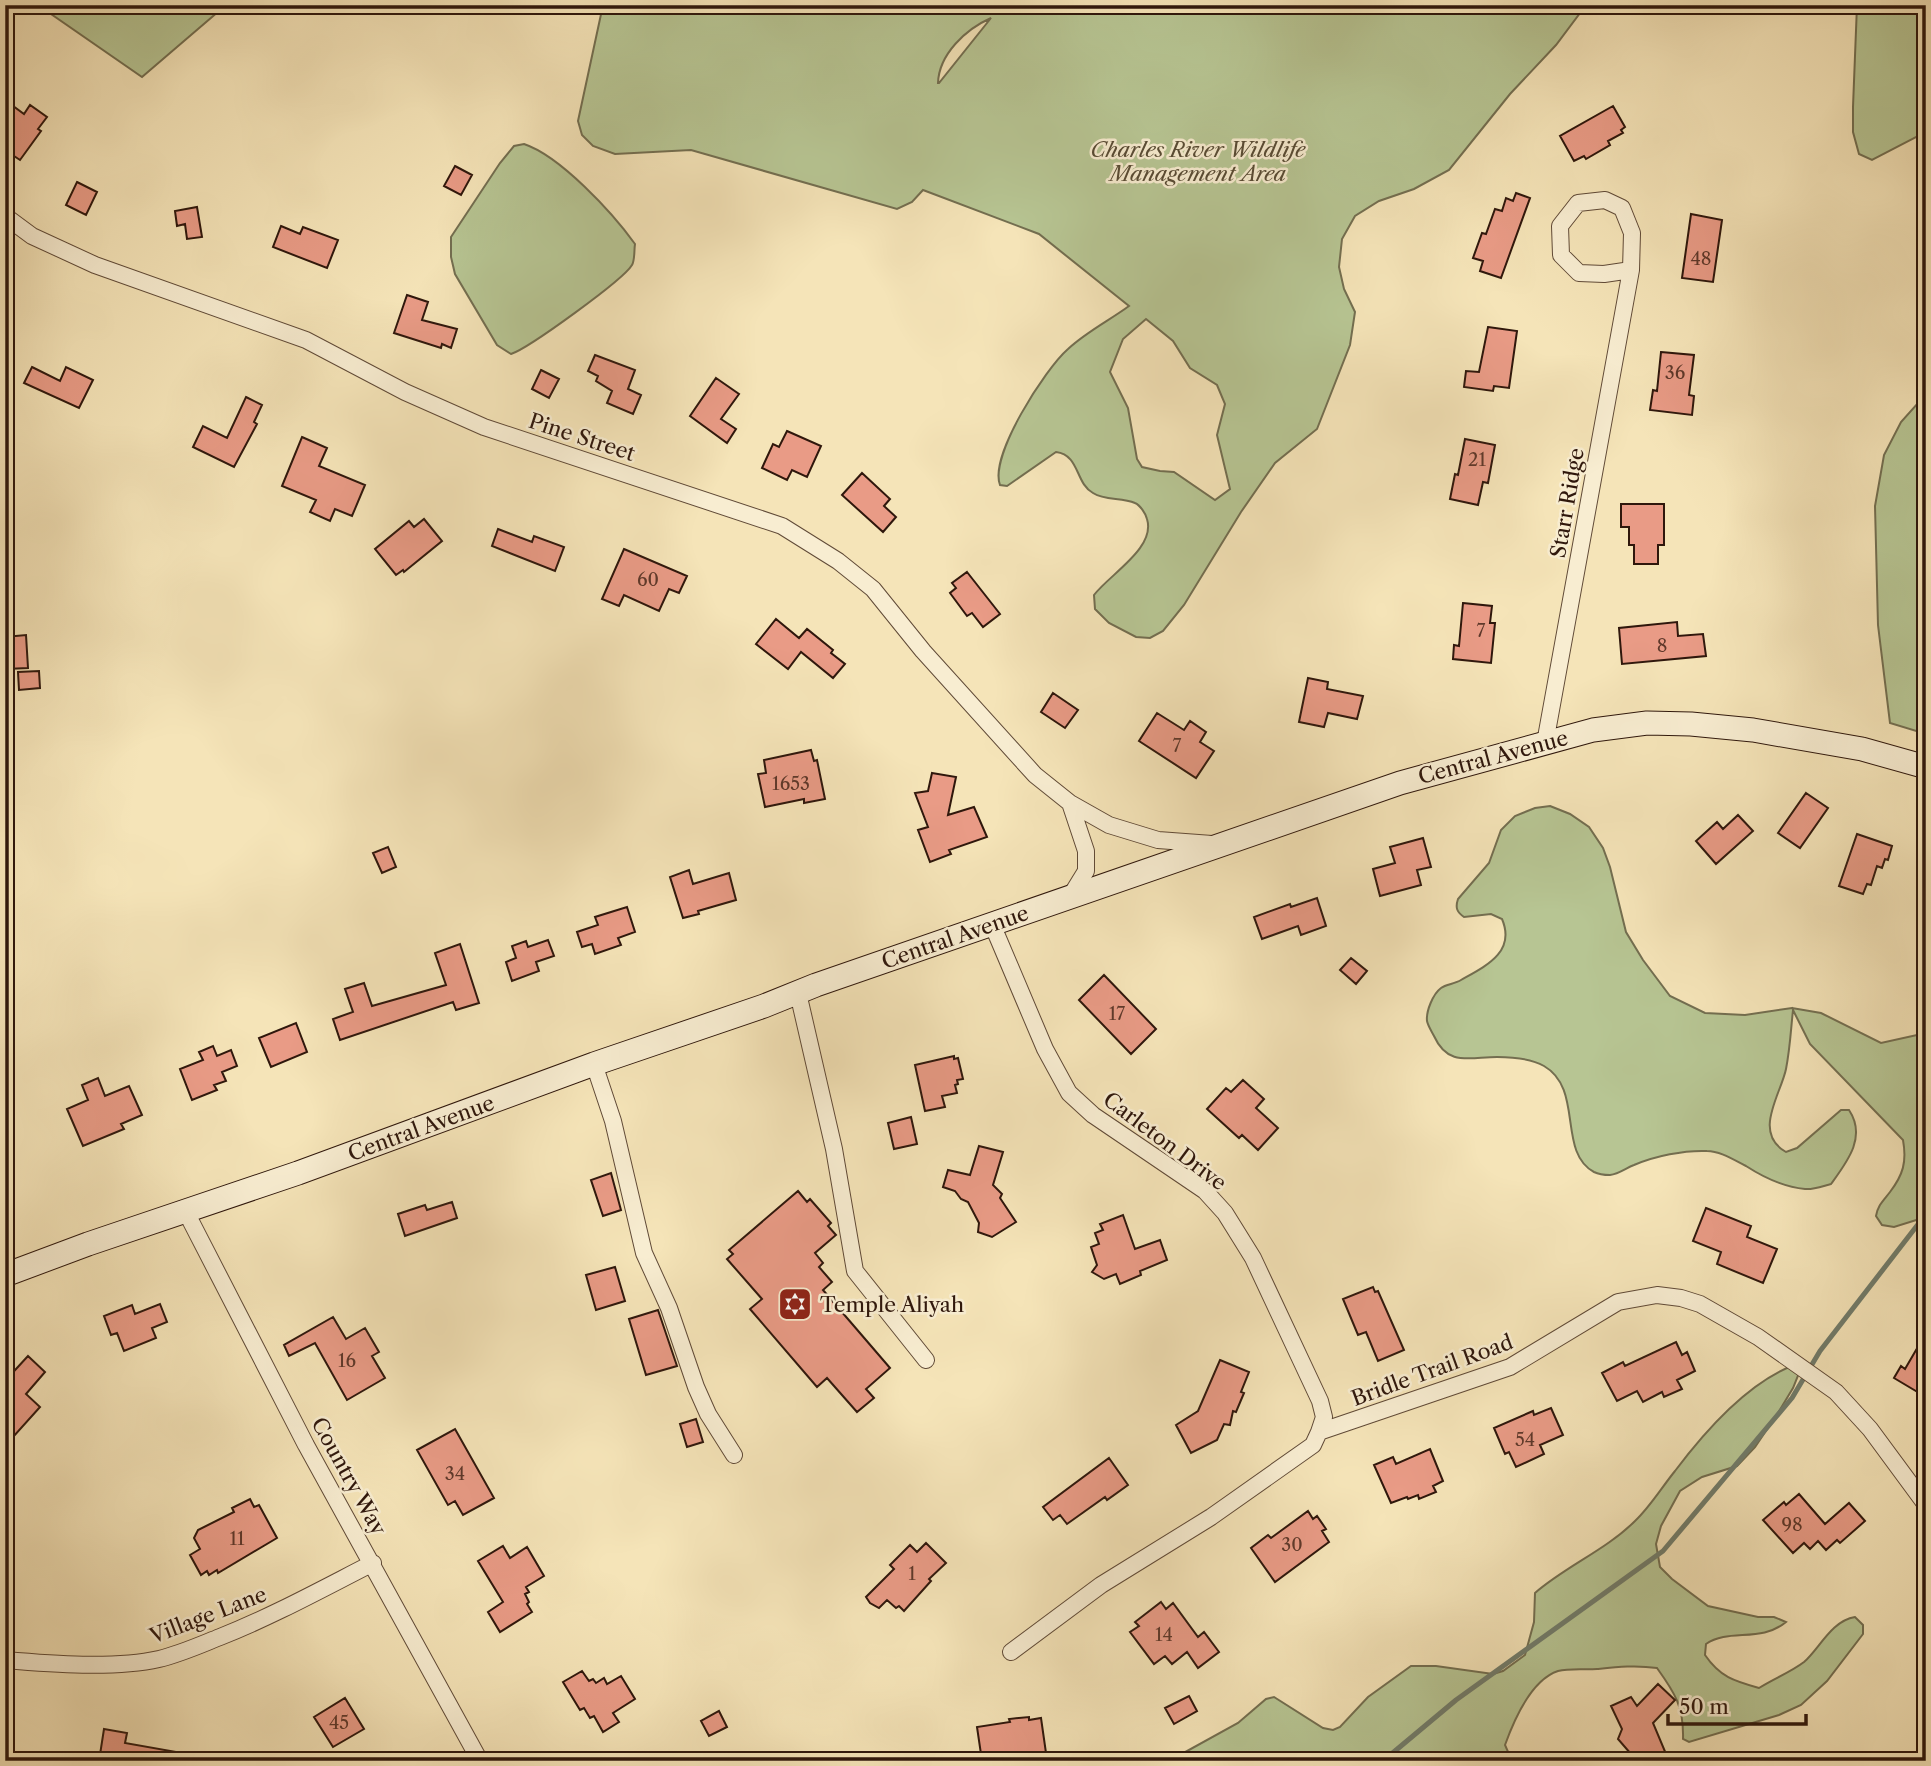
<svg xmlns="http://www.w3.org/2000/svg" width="1931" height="1766" font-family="'Libre Caslon Text',serif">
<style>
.green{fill:#b7c593;stroke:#736e50;stroke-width:2;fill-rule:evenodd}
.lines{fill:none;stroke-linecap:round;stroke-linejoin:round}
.stream{stroke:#717c6b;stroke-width:5}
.building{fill:#e99b86;stroke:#2f170c;stroke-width:2}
.street-casing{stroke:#604a37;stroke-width:18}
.secondary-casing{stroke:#2f170c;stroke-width:25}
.street{stroke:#f8edd1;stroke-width:16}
.secondary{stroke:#f8edd1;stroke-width:23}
.labels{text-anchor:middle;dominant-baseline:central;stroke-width:5;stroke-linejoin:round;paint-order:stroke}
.number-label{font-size:18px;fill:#5e382a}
.park-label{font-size:21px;font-style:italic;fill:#584b34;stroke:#f8edd1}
.street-label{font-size:21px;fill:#2f170c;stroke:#f8edd1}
.poi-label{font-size:21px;fill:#2f170c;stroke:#f8edd1;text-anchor:start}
</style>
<rect width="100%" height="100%" fill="#f5e4b8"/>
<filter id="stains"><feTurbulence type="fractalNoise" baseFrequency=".00286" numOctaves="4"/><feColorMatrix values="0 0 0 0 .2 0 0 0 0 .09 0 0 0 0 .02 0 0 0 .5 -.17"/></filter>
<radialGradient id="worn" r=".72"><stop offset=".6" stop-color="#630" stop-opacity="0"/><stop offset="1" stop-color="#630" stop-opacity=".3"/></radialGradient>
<path class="green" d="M38,5h188l-84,72z
M603,5h983l-30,40 -46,49 -61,76 -35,19 -35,12 -24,15 -13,23 -3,28 5,22 11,23 -5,33 -33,84 -42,34 -34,49 -57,93 -21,26 -13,7 -14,-1 -27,-14 -14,-14 -1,-14c16,-21 62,-47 53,-76 -1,-5 -7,-14 -12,-16 -13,-6 -30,-2 -42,-10 -18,-10 -13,-38 -37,-41l-49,34 -7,-1c-11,-29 45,-116 68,-136 18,-17 42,-29 61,-43l-90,-72 -116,-44 -11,12 -15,7 -206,-59 -76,4 -22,-8 -11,-11 -4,-14zM991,18l-52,65h-1c1,-29 28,-54 53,-65zM1146,319l27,22 17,27 27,17 8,19 -8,31 13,54 -15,11 -41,-28 -14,-1 -18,-4 -5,-8 -9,-51 -18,-36 13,-33z
M1857,5h69v127l-54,28 -13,-6 -6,-22v-25z
M524,144c36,12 88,68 111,100 -1,6 0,16 -3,21 -9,15 -103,83 -121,89l-14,-9 -42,-71 -4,-17v-20l49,-74 14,-17z
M1926,394v340l-36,-11 -12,-98 -3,-119 9,-51 17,-33z
M1550,806l20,8 19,13 14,21 7,19 16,65 17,28 27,36 35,17 40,2 47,-7 29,5 60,30 45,-10v184l-32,10 -12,-2 -6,-9c2,-11 7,-15 14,-24 13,-17 17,-30 13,-52l-93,-96 -17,-34c-2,18 -3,39 -7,59 -5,25 -34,64 0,83l11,-4 44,-38h8c18,27 -2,52 -18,74 -8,2 -18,6 -26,5 -21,-2 -42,-12 -59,-23 -12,-6 -26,-15 -39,-15 -23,-1 -52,5 -73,14 -8,3 -15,9 -24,10 -5,0 -12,-1 -16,-3 -37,-20 -10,-83 -50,-106 -12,-7 -33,-9 -47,-9 -27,0 -49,10 -63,-21 -2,-4 -6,-10 -7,-15 -1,-10 6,-27 14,-33 5,-4 14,-4 20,-8 25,-14 55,-28 41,-61l-11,-5 -27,3c-7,-5 -9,-9 -6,-18l31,-36 12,-33 14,-14 20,-8z
M1794,1365l5,8 -6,15 -15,25 -23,34 -18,19 -35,11 -22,14 -19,35 -5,18 4,23 12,12 36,27 50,11h16l12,5c-25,21 -57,6 -80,22l-1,11c15,22 29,26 54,33 14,-9 32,-16 45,-26 16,-14 27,-41 51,-45l8,8v9l-36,47 -26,24 -22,10 -90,27 -6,-3c1,-32 -8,-46 -26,-71 -21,-3 -40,-1 -60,1 -12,1 -27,-1 -39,2 -27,9 -44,49 -53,74l7,16h-343l69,-38 28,-24 8,-2 49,31 10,2 7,-3 28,-30 43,-31h25l57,8 10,-3 22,-16 9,-33 1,-29c31,-27 71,-43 100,-72 15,-14 27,-34 40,-50 30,-40 72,-88 119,-106z"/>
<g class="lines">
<path class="stream" d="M1383,1761l73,-61 207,-149 129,-153 28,-47 106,-137"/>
</g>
<path class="building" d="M5,100l19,14 6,-9 17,12 -9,12 3,2 -21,29 -15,-10z
M1613,106l12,21 -4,3 2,3 -15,8 2,4 -24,14 -2,-3 -10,5 -14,-25z
M455,166l17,9 -11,20 -17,-9z
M77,182l20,10 -11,23 -20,-10z
M1516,193l14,5 -29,80 -21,-7 3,-10 -10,-3 9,-25 4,1 9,-25 7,2 4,-13 7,3z
M197,207l5,30 -15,2 -2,-15 -8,2 -2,-15z
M1691,214l31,6 -9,62 -31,-4z
M281,226l19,8 3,-7 35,13 -11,28 -54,-21z
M407,295l21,7 -6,18 35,9 -6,19 -9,-4 -1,4 -47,-15z
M1488,327l29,4 -8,57 -15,-2 -1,5 -29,-4 2,-16 13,1z
M1661,352l33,3 -5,40 5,1 -2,19 -42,-5 3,-20 4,1z
M595,355l40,15 -7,19 13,6 -8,19 -26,-11 5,-12 -16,-10 2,-5 -10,-5z
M32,367l28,14 6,-14 27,13 -14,28 -55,-25z
M541,370l18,9 -10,19 -17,-9z
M716,378l23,16 -18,25 15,10 -9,14 -37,-27z
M246,397l16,8 -8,17 3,2 -23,43 -41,-20 10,-21 24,12z
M787,431l34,15 -14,31 -15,-7 -5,10 -25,-12 11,-24 6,3z
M302,437l25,11 -8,18 46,19 -13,31 -17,-7 -5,12 -20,-9 6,-12 -34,-14z
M1465,439l30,6 -7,38 -5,-1 -5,23 -28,-6 5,-25 3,1z
M862,473l28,26 -6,7 12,11 -13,15 -41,-37z
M1621,504h43v41h-6v19h-24v-19h-5v-18h-8z
M424,519l18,22 -38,31 -1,-2 -7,5 -21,-26 34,-28 5,6z
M498,529l34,13 2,-6 30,11 -9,24 -63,-25z
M624,549l63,27 -8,17 -10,-4 -10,22 -35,-16 -5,11 -17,-7z
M967,572l33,42 -17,13 -11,-14 -5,3 -17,-23 6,-5 -4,-5z
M1463,603l29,3 -2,17h5l-4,40 -38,-4 1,-14 5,1z
M776,619l23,19 8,-9 26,21 -2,3 14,11 -12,14 -32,-26 -13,17 -32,-25z
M1677,622l1,14 25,-2 3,22 -84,8 -3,-36z
M26,635l2,33 -22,1 -1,-32z
M39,671l1,17 -21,2 -1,-18z
M1308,678l20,4 -1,7 36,7 -6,23 -29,-6 -4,14 -25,-5z
M1053,693l25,17 -13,18 -24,-16z
M1157,713l27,17 6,-9 16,11 -6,10 14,9 -18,27 -57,-37z
M811,750l3,11 3,-1 8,39 -21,4v-4l-39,8 -7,-33 8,-1 -2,-13z
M932,773l24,4 -8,38 26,-8 13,30 -38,13 2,4 -21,8 -12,-32 10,-3 -13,-34 13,-2z
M1806,793l22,15 -28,40 -22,-15z
M1738,815l15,16 -37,33 -20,-23 21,-19 6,7z
M1857,834l35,12 -4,14 -3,-1 -3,9 -5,-2 -6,19 -4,-1 -4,10 -24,-8z
M1423,838l8,29 -14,3 4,15 -41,11 -7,-27 22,-6 -5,-16z
M388,847l8,20 -14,6 -9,-20z
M689,870l4,14 36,-11 7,27 -38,11 1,3 -16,4 -13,-41z
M1317,898l9,28 -25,9 -3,-9 -36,13 -8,-22 36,-13 1,3z
M627,907l8,25 -17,6 3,7 -26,9 -3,-10 -10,3 -5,-15 21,-7 -3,-8z
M548,940l6,16 -18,6 3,9 -27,10 -6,-19 10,-4 -4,-12 14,-5 2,6z
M460,944l19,59 -23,7 -3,-8 -113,38 -7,-21 20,-7 -8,-23 19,-6 8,23 74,-21 -11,-32z
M1351,958l16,13 -11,13 -16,-14z
M1104,975l52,54 -25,25 -52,-54z
M296,1023l11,29 -36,15 -12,-29z
M213,1046l4,10 14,-6 6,16 -15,6 4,9 -12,4 3,5 -25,10 -12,-31 23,-9 -4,-8z
M954,1056v3l4,-1 5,21 -6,1 1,4 -3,1 2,8 -15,3 3,11 -20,4 -10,-46z
M98,1078l7,18 24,-10 13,29 -21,9 3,5 -41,17 -16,-37 21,-9 -6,-15z
M1243,1080l21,19 -8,9 22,20 -20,22 -16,-15 -3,3 -32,-29 19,-21 5,4z
M911,1117l6,27 -23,5 -6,-26z
M979,1146l24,6 -10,33 9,9 -2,4 16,24 -24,15 -14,-5 1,-9 -11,-21 -7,-3 -6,-8 -12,-4 5,-17 22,5z
M611,1173l10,37 -18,6 -12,-36z
M798,1191l9,11 3,-3 21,24 -3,3 8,9 -21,18 8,10 -4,4 13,15 -9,8 67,78 -24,21 8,9 -17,14 -30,-34 -10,9 -67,-78 12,-10 -35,-40 6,-5 -4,-4z
M452,1202l5,16 -52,18 -7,-22 27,-9 2,5z
M1706,1208l45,18 -4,11 30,12 -14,34 -46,-19 4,-12 -28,-11z
M1123,1215l12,34 25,-9 7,20 -27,11 1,4 -21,9 -4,-10 -12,5 -12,-7 5,-7 -6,-18 8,-3 -4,-11 8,-3 -3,-6z
M615,1267l10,34 -29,9 -10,-35z
M1373,1287l2,5 3,-1 26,59 -26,11 -12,-29 -8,3 -15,-36z
M160,1304l7,18 -15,6 4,10 -32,13 -7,-18 -6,2 -7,-19 28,-11 3,9z
M658,1310l19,56 -31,9 -17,-56z
M333,1317l13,22 19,-11 14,24 -7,4 13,22 -38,22 -32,-57 -26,13 -5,-11z
M1926,1333v64l-32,-19 7,-12 4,3z
M1676,1342l6,13 5,-3 8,19 -18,9 5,9 -18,8 -2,-5 -19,10 -6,-11 -20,10 -15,-28 21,-11 2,4z
M28,1356l17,16 -19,22 14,13 -35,39v-65z
M1220,1360l29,12 -8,20 3,1 -8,19 -3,-1 -3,14 -6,-1 -7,16 -26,13 -15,-28 22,-14z
M1551,1408l12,27 -23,10 4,9 -28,13 -7,-15 -4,2 -11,-26 39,-17 1,4z
M696,1419l7,23 -16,5 -7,-23z
M455,1429l39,69 -31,17 -8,-14 -7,4 -31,-55z
M1430,1449l13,32 -10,5 3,6 -17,7 -1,-4 -10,4 -1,-2 -16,6 -17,-38 19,-8 3,7z
M1109,1458l19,27 -21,15 -2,-3 -38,27 -7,-9 -7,5 -10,-13z
M1799,1494l26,30 24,-21 16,18 -25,22 -3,-3 -11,10 -8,-9 -8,8 -6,-6 -11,10 -30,-33 21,-18 2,3z
M250,1499l4,8 5,-2 18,33 -59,35 -1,-3 -8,5 -2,-4 -6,4 -11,-20 10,-6 -6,-11 4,-8 36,-18 -2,-4z
M1308,1511l5,8 4,-3 9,13 -4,2 7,11 -54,40 -24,-34 17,-13 3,3z
M926,1543l20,20 -17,16 2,2 -27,30 -5,-5 -3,2 -9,-8 -8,8 -9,-5 -4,-6 28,-28 -4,-4 20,-20 7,7z
M503,1546l7,12 17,-11 17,29 -18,11 3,5 -4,2 4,8 -2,2 5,8 -32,20 -12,-20 15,-10 -25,-41z
M1161,1602l5,7 7,-6 25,34 6,-5 15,20 -21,16 -11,-16 -15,12 -7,-8 -11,8 -24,-32 9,-6 -4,-4z
M582,1671l7,10 4,-2 3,4 8,-5 3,6 14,-8 14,23 -22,14 6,9 -16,10 -9,-16 -4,2 -6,-10 -4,2 -17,-28z
M1658,1684l17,16 -22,23 16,38h-32l-19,-22 4,-10 -11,-23 20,-9 6,9z
M1189,1696l8,15 -23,13 -9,-16z
M345,1698l19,31 -31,18 -19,-30z
M719,1711l8,16 -18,9 -8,-15z
M1029,1717v3l12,-2 5,35 -64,8 -5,-34 33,-5 -1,-3z
M104,1729l23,4 -2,10 57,10 -1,8h-82z"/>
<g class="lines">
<g class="street-casing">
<path id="street" d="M5,216l27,20 63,29 211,75 99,52 79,35 298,99 56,35 35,28 50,62 112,124 35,28 39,22 49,15 54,4
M1545,743l86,-473 1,-37 -10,-25 -17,-8 -27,3 -18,23 1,29 18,18 25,1 27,-4
M1070,897l16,-26v-20l-16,-48
M992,924l53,125 24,44 24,22 112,76 20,22 28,45 67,143 4,16 -5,15
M798,993l36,156 21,122 71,89
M594,1064l19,57 31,132 25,55 27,79 12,27 26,41
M185,1210l121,235 174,316
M1011,1652l90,-67 110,-68 102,-72 6,-13 191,-65 108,-65 39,-7 24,3 19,6 58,33 78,55 34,37 56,76
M5,1660c47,4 109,9 154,-1 21,-5 41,-14 61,-22 53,-21 102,-48 153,-74"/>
</g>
<g class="secondary-casing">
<path id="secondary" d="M5,1275l83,-31 210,-71 296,-109 170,-58 52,-21 584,-202 193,-53 54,-7 44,1 62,6 109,19 64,18"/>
</g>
<use href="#street" class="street"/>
<use href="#secondary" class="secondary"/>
</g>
<defs>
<g id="synagogue-square" transform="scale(1.75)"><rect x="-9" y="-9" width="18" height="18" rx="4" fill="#8f2418" stroke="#f8edd1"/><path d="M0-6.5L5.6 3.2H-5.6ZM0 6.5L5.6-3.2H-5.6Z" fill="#fff"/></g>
</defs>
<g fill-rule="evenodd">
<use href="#synagogue-square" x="795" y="1304"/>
</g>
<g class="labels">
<g class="number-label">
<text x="1701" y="259">48</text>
<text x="1675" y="373">36</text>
<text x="1477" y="460">21</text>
<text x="648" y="580">60</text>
<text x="1481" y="631">7</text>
<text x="1662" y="646">8</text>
<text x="1177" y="746">7</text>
<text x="791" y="784">1653</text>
<text x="1117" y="1014">17</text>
<text x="347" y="1361">16</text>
<text x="1525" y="1440">54</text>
<text x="455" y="1474">34</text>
<text x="1792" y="1525">98</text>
<text x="237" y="1539">11</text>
<text x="1292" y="1545">30</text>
<text x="912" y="1574">1</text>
<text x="1164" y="1635">14</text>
<text x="339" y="1723">45</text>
</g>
<g class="park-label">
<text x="1198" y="149">Charles River Wildlife<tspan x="1198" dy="24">Management Area</tspan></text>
</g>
<g class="street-label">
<text transform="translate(582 437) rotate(18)">Pine Street</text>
<text transform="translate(1567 503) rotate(-80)">Starr Ridge</text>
<text transform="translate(1493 757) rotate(-15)">Central Avenue</text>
<text transform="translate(955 937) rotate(-19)">Central Avenue</text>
<text transform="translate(421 1128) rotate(-20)">Central Avenue</text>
<text transform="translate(1165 1141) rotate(37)">Carleton Drive</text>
<text transform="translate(1432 1370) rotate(-20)">Bridle Trail Road</text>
<text transform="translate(349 1476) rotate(61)">Country Way</text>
<text transform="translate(208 1615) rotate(-21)">Village Lane</text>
</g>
<g class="poi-label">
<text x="820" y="1304">Temple Aliyah</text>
</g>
</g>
<rect width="1931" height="1766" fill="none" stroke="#f5e4b8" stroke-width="28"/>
<rect x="7" y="7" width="1917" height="1752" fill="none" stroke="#2f170c" stroke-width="3.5"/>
<rect x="14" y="14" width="1903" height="1738" fill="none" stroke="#2f170c" stroke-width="2"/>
<path d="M1668 1714v10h138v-10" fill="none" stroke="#2f170c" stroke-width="3.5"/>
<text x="1679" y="1714" font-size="21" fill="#2f170c" stroke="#f8edd1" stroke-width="5" paint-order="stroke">50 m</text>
<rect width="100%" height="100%" filter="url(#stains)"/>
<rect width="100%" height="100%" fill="url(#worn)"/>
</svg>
